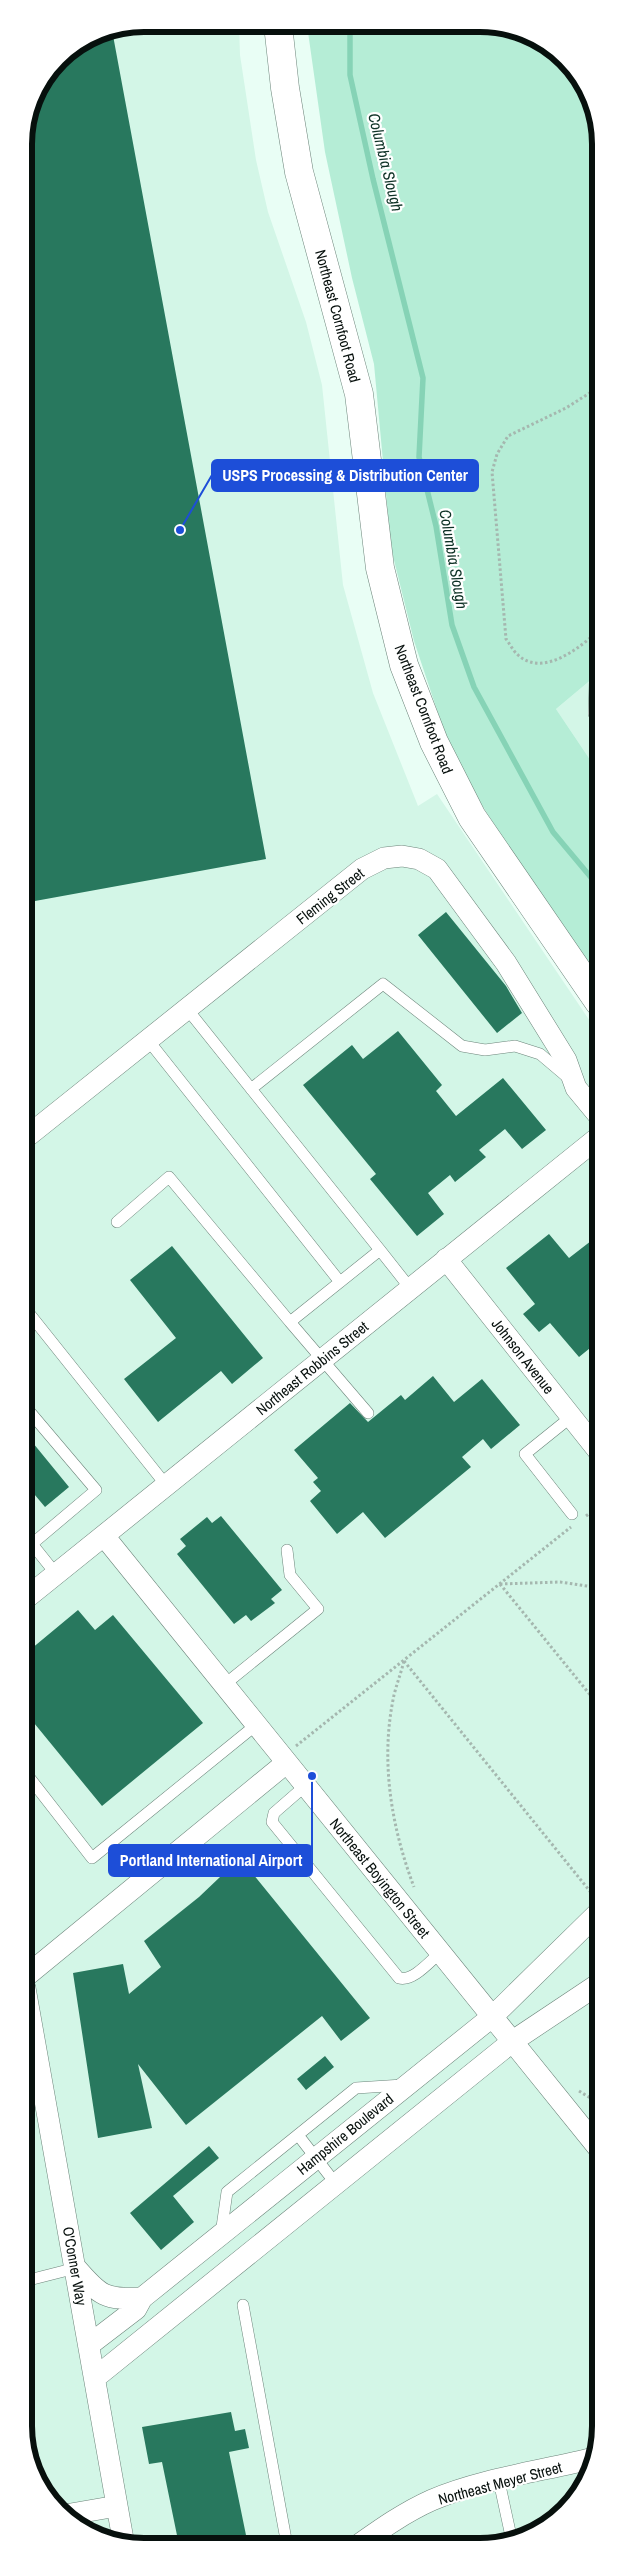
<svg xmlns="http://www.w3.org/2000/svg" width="624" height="2571" font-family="'Archivo Narrow',sans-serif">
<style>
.built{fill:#d3f6e7}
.green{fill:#b5edd6}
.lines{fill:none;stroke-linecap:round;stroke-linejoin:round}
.stream{stroke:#86d3b6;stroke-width:5.5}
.building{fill:#28785e}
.lane-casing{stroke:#6c847a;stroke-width:12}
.street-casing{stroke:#6c847a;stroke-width:22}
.secondary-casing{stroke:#6c847a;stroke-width:29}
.path{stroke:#a5b7af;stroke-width:3;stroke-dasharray:2.5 2.5;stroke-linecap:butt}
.lane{stroke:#fff;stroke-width:11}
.street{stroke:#fff;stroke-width:21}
.secondary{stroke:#fff;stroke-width:28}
.labels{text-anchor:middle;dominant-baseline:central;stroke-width:4.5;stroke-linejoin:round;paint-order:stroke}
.street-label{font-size:15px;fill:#07100d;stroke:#fff}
.water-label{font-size:16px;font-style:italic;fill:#0f3327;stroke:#fff}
.rim{fill:none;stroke:#07100d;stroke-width:6}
.leader{fill:none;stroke:#1d4ed8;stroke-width:2}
.callout-dot{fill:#1d4ed8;stroke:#fff;stroke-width:2}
.callout{fill:#1d4ed8;stroke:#1d4ed8;stroke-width:2}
.callout-label{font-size:16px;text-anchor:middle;font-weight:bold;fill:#fff}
</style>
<rect width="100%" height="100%" fill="#e9fef5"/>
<path class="built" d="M144,24h95l1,31 16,105 12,52 38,110 16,63 21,200 30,108 45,113 19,-12 163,242v1398l-9,39 -21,33 -37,29 -37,11 -375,-1 -37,-14 -30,-25 -29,-63 -1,-2306 9,-39 26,-39 39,-26z
M599,673v100l-43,-64z"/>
<path class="green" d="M307,25l197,1 36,14 30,25 29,63v545l-43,36 43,64v204l-75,-106 -60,-94 -17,-37 -33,-99 -23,-93 -17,-184 -22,-86 -27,-126z"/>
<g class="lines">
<path class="stream" d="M350,25v50l23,104 50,199 -4,79 17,69 16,99 22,62 79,145 46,55"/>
</g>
<path class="building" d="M112,30l154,829 -242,44v-766l9,-39 26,-39 39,-26z
M446,912l60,74 16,27 -25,20 -79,-98z
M398,1031l44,54 -6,6 20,25 47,-38 43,52 -24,19 -17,-20 -26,21 7,7 -31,25 -5,-7 -22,18 16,21 -27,22 -47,-57 6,-5 -73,-89 49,-40 11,14z
M549,1234l20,24 31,-24v106l-21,17 -29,-34 -11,9 -16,-18 12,-10 -29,-36z
M172,1246l91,112 -31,26 -11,-13 -63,51 -34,-43 52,-41 -46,-58z
M433,1376l21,26 28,-23 38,46 -29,24 -8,-10 -21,18 9,10 -86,71 -22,-26 -26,22 -27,-33 11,-10 -8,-9 5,-4 -24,-28 56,-47 18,19 33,-27 4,5z
M24,1432l45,55 -24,20 -21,-25z
M221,1516l61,74 -11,9 4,4 -24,18 -5,-6 -12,9 -57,-70 9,-8 -6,-7 27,-22 5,6z
M78,1610l17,20 18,-15 90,108 -101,83 -77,-94v-58z
M240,1858l130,160 -29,23 -19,-25 -136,109 -48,-61 14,64 -54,10 -25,-165 50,-9 6,30 32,-27 -17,-26 55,-44z
M325,2056l9,11 -28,23 -9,-11z
M209,2146l10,12 -46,38 21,26 -33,28 -31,-37z
M231,2412l4,19 10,-2 4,19 -20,4 18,88 -35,5h-33l-17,-83 -13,2 -7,-37z"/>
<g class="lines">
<g class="lane-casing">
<path id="lane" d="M599,678l-4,4 -1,32 5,6
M188,1010l192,240
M148,1040l192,242
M251,1089l132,-105 79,62 23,4 30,-4 25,8 26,22
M117,1222l52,-45 121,145
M24,1307l142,178
M24,1405l72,85 -64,54
M368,1413l-78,-91 90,-72 30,38
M571,1417l-46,37 47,60
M24,1534l32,40
M224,1685l94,-76 -28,-34 -3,-25
M25,1772l67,86 164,-133
M305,1786l-31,27 -2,9 127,156c14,4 31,-17 42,-26
M298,2135l38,49
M221,2234l6,-42 129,-104 47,-3
M25,2279v2l51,-13
M243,2305l44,240
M499,2481l13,60"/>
</g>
<g class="street-casing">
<path id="street" d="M24,1139l338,-270 22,-11 18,-2 17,3 18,10 69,94 60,97 10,28 24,29
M446,1259l154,194
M104,1536l496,614
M25,1599l575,-463
M25,1977l261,-214
M25,1988l99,557
M76,2268c24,28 29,32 66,30l351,-282 107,-105
M89,2345l47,-36 6,-11
M96,2377l417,-336 87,-58
M65,2515l52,-9
M357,2546c24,-17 48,-34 75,-46 49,-21 110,-29 162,-42"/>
</g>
<g class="secondary-casing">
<path id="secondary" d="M278,25l7,63 14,84 60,222 21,174 24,97 30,77 38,75 127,185"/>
</g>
<path class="path" d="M599,387l-33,21 -58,28 -11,18 -5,18 14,167c4,5 7,12 12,16 25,23 63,-8 81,-25
M586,1516l14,-11
M500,1584l100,123
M500,1584l60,-2 40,6
M404,1661l189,234
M404,1661c-3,12 -7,22 -10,34 -14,65 -3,131 20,192
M296,1746l275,-219
M579,2091l21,13"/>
<use href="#lane" class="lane"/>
<use href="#street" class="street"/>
<use href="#secondary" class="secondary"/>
</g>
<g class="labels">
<g class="street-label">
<text transform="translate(338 316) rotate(75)">Northeast Cornfoot Road</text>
<text transform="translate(424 709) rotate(69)">Northeast Cornfoot Road</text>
<text transform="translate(330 896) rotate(-38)">Fleming Street</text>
<text transform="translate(523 1356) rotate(52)">Johnson Avenue</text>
<text transform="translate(312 1368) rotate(-39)">Northeast Robbins Street</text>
<text transform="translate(380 1878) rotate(51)">Northeast Boyington Street</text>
<text transform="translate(345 2134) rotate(-39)">Hampshire Boulevard</text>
<text transform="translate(75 2266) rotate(80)">O'Conner Way</text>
<text transform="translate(500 2483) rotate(-15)">Northeast Meyer Street</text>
</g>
<g class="water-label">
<text transform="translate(386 162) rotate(76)">Columbia Slough</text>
<text transform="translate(454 559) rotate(80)">Columbia Slough</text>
</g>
</g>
<path d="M0 0H624V2571H0ZM144 32H480A112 112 0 0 1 592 144V2426A112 112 0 0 1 480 2538H144A112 112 0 0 1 32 2426V144A112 112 0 0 1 144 32Z" fill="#fff" fill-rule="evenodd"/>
<path class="rim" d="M144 32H480A112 112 0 0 1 592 144V2426A112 112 0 0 1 480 2538H144A112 112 0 0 1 32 2426V144A112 112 0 0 1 144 32Z"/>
<path class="leader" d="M180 530L212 475M312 1776L312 1861"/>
<g class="callout-dot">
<circle cx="180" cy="530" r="5"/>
<circle cx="312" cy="1776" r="5"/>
</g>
<g class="callout">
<rect x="212" y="460" width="266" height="31" rx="5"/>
<rect x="109" y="1845" width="203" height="31" rx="5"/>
</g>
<g class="callout-label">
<text x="345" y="481">USPS Processing &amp; Distribution Center</text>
<text x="211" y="1866">Portland International Airport</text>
</g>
</svg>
